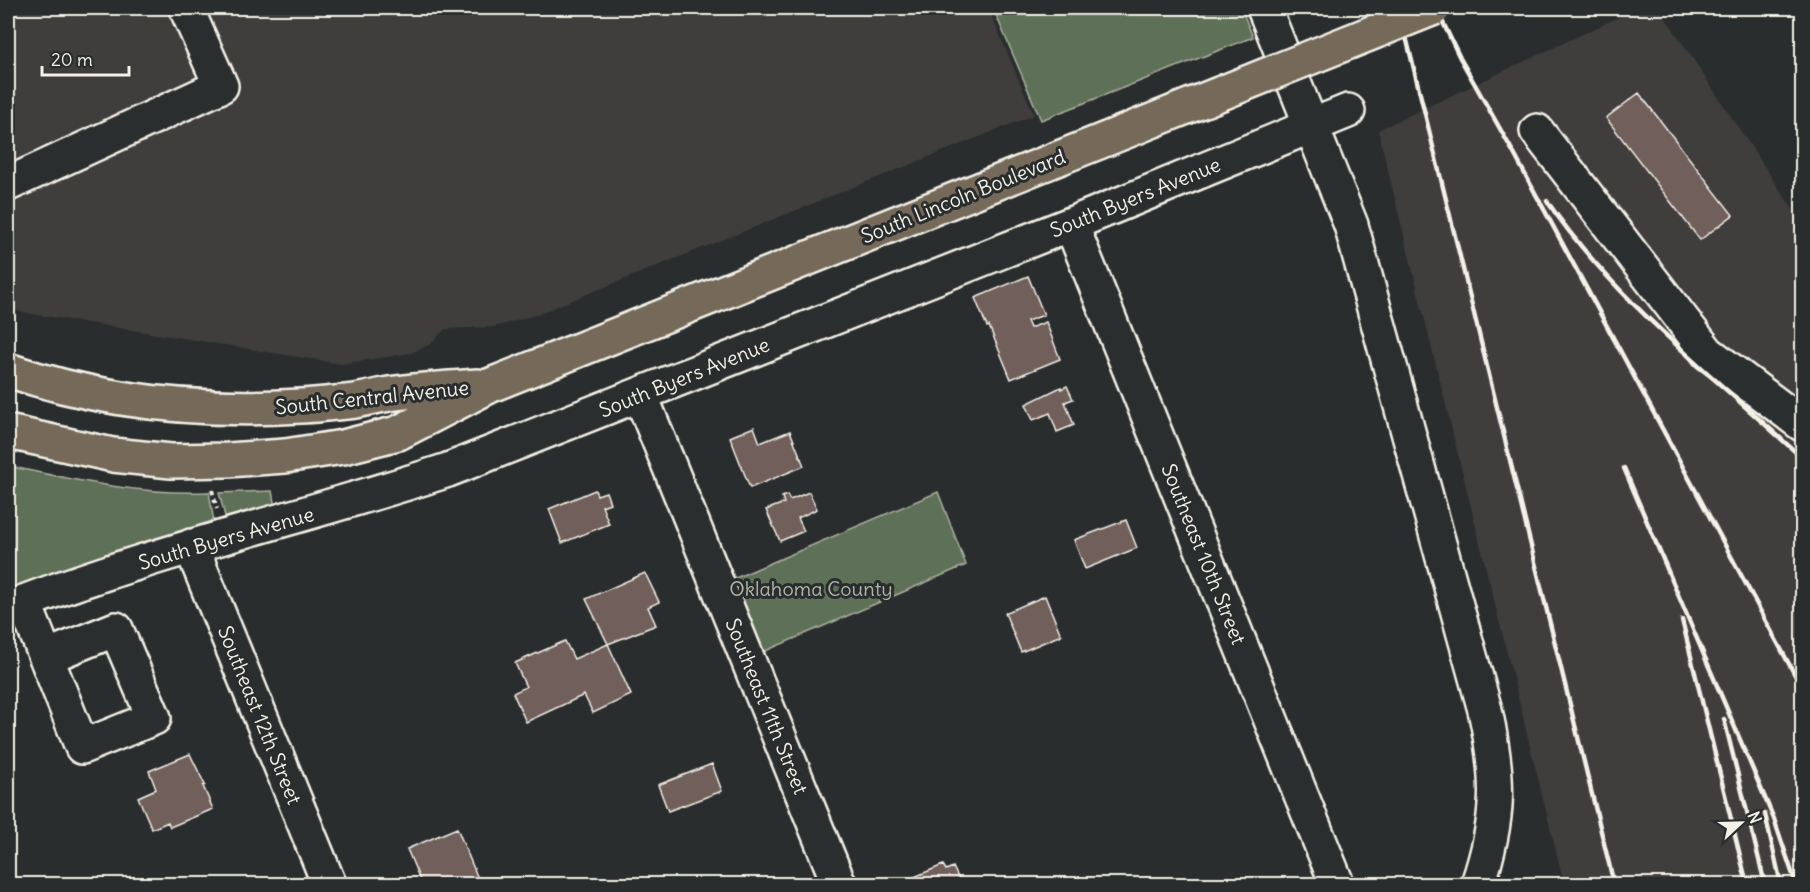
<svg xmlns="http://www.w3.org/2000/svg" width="1810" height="892" font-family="Delius,sans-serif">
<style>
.built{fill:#3f3c3c}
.green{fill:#5f7059;stroke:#aab0a0;stroke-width:1.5}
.building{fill:#715f5b;stroke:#f4f1e8;stroke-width:1.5}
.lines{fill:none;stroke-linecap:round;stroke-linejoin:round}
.minor-casing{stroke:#f4f1e8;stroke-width:38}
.major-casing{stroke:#f4f1e8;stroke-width:38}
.path{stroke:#f4f1e8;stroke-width:4;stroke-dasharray:4.5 4.5;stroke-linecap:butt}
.minor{stroke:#2a2d2e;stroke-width:33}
.major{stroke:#746a5a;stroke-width:33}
.rail{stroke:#f4f1e8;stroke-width:4.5}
.major-bridge-casing{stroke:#f4f1e8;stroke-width:38;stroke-linecap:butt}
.major-bridge{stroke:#746a5a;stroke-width:33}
.labels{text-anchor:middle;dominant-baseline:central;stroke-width:6;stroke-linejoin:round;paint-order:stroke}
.street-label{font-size:20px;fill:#f4f1e8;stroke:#2a2d2e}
.park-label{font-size:20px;fill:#b1b7a8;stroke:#2a2d2e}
</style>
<rect width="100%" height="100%" fill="#2a2d2e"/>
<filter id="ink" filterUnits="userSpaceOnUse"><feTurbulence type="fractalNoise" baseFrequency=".0167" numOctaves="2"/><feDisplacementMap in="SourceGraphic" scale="12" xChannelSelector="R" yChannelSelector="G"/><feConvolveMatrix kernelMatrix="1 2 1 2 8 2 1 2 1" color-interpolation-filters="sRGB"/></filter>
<g filter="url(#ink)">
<path class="built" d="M8,8h980l46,107 -499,200 -41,12 -49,2 -14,15 -20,9 -70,11 -333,-54z
M1638,8h21l143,215v661h-238l-186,-754z"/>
<path class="green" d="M993,8h248l12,29 -212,83z
M8,466c65,14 133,29 201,26l5,30 -100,29 -106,41z
M272,491l3,17 -49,12 -7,-27z
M938,492l28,73 -203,87 -30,-73z"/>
<path class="building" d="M1639,93l94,122 -33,25 -94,-122z
M1028,276l16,39 -17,6 3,7 16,-6 14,37 -49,20 -22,-53 -2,1 -12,-29z
M1067,386l6,13 -8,3 9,23 -17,7 -7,-19 -17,7 -7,-16 35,-17v2z
M754,427l6,16 30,-12 14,35 -54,22 -20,-51z
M595,490l2,5 9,-3 4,11 -8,3 7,18 -47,19 -13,-34z
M809,492l8,17 -19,9 6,13 -24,10 -14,-31 18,-7 -2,-6 5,-2 3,5z
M1126,520l11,28 -52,21 -11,-29z
M645,573l14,29 -11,5 8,18 -48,19 -22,-45z
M1045,596l16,39 -40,17 -16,-39z
M565,641l9,18 34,-15 23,51 -38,18 -9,-18 -58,27 -13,-29 13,-6 -11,-24z
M190,754l15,31 -2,1 10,23 -43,18 -2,-5 -16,7 -14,-32 18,-8 -7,-18z
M712,764l10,27 -54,20 -10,-26z
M457,828l22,53 -9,3h-56l6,-4 -13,-31z
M943,865l3,5 7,-3 8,17h-60l1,-2z"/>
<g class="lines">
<g class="minor-casing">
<path id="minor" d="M1264,8l87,217 134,485c15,69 15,108 -7,174
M1537,131l171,222 94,71
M8,184l213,-98 -35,-78
M1071,224l266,660
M640,394l199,490
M191,546l138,338
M24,602l58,145 72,-29 -38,-89 -70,28
M8,608c143,-56 294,-90 440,-138l623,-246 277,-113"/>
</g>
<g class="major-casing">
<path id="major" d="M8,370c93,32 194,42 293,36 18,-1 36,-3 54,-5 17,-3 33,-8 50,-9 24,-3 48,-4 73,-6
M8,432l105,23 58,6 57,-1 57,-4 58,-9 55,-14 93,-48"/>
</g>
<path class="path" d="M212,490l5,19"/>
<use href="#minor" class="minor"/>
<use href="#major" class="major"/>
<path class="rail" d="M1399,8l215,876
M1436,8l24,50 52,92 290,538
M1547,201c68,100 167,175 255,257
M1624,468l150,351 22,65
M1682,620l65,264
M1724,719l41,165
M1765,814l16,70"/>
<g class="major-bridge-casing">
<path id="major-bridge" d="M491,385l943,-377"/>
</g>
<use href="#major-bridge" class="major-bridge"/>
</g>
</g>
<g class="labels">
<g class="street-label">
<text transform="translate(963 196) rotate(-22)">South Lincoln Boulevard</text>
<text transform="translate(1135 197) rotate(-22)">South Byers Avenue</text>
<text transform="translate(684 377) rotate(-22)">South Byers Avenue</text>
<text transform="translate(372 397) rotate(-6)">South Central Avenue</text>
<text transform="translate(226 538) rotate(-16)">South Byers Avenue</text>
<text transform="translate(1204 554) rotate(68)">Southeast 10th Street</text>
<text transform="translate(767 706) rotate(68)">Southeast 11th Street</text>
<text transform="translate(260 715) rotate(68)">Southeast 12th Street</text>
</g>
<g class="park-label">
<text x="811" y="588">Oklahoma County</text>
</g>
</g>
<rect width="1810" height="892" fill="none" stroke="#2a2d2e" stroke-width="30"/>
<rect x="15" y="15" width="1780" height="862" fill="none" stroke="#f4f1e8" stroke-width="2" filter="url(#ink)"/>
<g transform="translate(1741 823) rotate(68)" stroke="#2a2d2e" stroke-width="4.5" paint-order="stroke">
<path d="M0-4.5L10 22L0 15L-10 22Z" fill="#f4f1e8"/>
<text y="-9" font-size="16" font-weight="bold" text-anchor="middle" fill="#f4f1e8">N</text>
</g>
<path d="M42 66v9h87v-9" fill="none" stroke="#f4f1e8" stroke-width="3"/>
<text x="51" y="66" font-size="18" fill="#f4f1e8" stroke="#2a2d2e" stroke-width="4.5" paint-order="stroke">20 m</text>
</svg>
